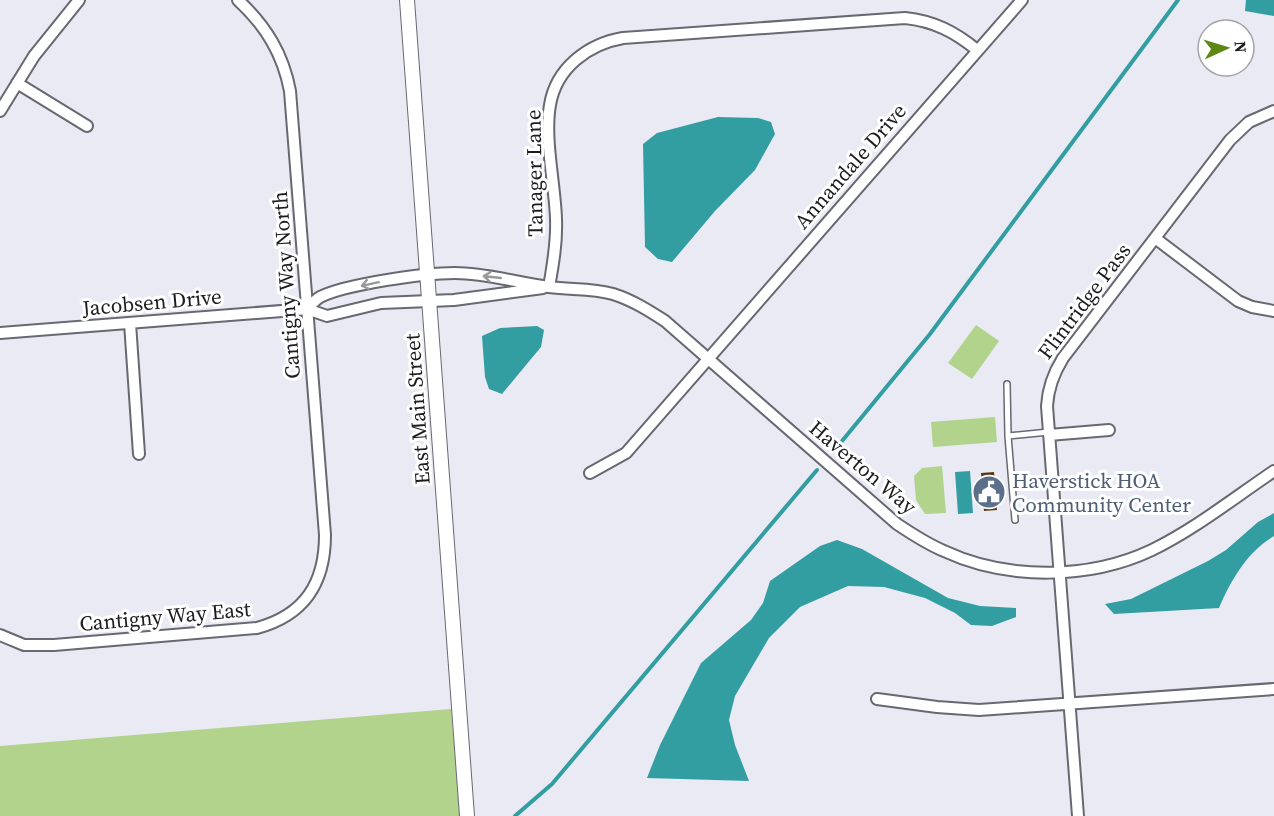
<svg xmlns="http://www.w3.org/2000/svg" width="1274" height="816" font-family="'Source Serif 4',serif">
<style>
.green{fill:#b1d38c}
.water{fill:#329ea2}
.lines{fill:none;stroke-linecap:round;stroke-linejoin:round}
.stream{stroke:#329ea2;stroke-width:4}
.building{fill:#573c0d}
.service-casing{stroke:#676870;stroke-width:8}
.minor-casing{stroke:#676870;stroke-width:14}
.secondary-casing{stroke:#676870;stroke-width:16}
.service{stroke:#fff;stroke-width:5}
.minor{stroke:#fff;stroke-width:10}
.secondary{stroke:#fff;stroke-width:14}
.oneway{stroke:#99999b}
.labels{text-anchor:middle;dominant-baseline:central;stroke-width:6;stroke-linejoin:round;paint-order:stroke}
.street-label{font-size:21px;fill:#1c1c20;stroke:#fff}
.service-label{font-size:21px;fill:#4e5e75;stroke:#fff;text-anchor:start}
</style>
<rect width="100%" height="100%" fill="#e9eaf4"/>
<path class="green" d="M976,325l23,16 -27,38 -24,-16z
M995,417l2,25 -64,5 -2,-25z
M942,466l4,47 -21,1 -9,-14 -2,-24 8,-8z
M451,709l9,107h-460v-70z"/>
<path class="water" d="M1246,0h28v16l-29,-5z
M718,117l40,1 13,4 4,12 -20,36 -40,41 -43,51 -14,-3 -13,-12 -2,-103 14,-11z
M537,326l7,4 -3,17 -39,47 -13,-5 -4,-12 -3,-41 18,-8z
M970,471l3,42 -15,1 -3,-42z
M1274,513v23c-27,16 -43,44 -55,72l-105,6 -9,-10 26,-5 77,-38 18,-11 32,-28z
M837,540l25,9 86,49 32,8 36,2v9l-24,9 -21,-1 -16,-12 -30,-15 -41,-11 -36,-1 -48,21 -31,31 -34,58 -6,24 6,25 14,36 -102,-3 13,-33 41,-82 50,-43 12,-17 7,-22 50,-35z"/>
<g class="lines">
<path class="stream" d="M833,452l97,-118 248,-334
M515,816l37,-32 265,-314"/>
</g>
<path class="building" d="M994,472l3,38 -13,1 -3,-38z"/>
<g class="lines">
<g class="service-casing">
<path id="service" d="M1007,384l1,52
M1015,520l-7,-84 41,-4"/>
</g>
<g class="minor-casing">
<path id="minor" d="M17,83l70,43
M0,111l34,-55 45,-56
M1155,238l83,63 14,6 22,4
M549,287c4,-22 8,-45 7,-68 -1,-35 -12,-80 -6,-114 6,-37 38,-61 73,-67l282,-20c29,3 50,14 72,32
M307,309c4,-4 8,-9 13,-12 26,-13 105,-24 135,-24 32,0 63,10 94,14 22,3 43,1 64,7 19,6 35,16 52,27l232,203c15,10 30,20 47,27 62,29 145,29 208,-1 43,-21 82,-52 122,-79
M130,323l9,131
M0,333l307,-24 20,7 54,-13 73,-3 89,-12
M1049,435l60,-5
M590,473l36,-20 396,-453
M0,635l24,10h30l203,-17c48,-13 68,-45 68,-93l-35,-444c-7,-37 -24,-65 -52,-91
M877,699l60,8 42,3 295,-21
M1078,816l-31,-410c1,-18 6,-32 16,-48l167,-218 19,-18 25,-11"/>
</g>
<g class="secondary-casing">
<path id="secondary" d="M407,0l60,816"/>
</g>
<use href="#service" class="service"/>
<use href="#minor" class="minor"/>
<use href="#secondary" class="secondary"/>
</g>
<defs><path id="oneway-shaft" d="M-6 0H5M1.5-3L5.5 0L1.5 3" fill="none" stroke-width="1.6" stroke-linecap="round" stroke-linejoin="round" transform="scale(1.5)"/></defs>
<g class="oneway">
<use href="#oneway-shaft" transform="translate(492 277) rotate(-174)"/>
<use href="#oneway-shaft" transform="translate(370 284) rotate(168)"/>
</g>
<defs>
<g id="civic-disc" transform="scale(1.725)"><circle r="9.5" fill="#5c6f8a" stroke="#fff"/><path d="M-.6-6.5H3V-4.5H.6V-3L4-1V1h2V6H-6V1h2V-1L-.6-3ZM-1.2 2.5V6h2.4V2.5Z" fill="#fff"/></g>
</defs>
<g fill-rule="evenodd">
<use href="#civic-disc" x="989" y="492"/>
</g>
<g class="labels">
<g class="street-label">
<text transform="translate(850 166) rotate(-49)">Annandale Drive</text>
<text transform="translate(534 173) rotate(-91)">Tanager Lane</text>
<text transform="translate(286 285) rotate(-94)">Cantigny Way North</text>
<text transform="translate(1084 301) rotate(-53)">Flintridge Pass</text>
<text transform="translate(152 302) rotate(-5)">Jacobsen Drive</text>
<text transform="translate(417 409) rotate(-94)">East Main Street</text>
<text transform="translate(863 467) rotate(40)">Haverton Way</text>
<text transform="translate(165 616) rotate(-5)">Cantigny Way East</text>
</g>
<g class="service-label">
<text x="1012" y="480">Haverstick HOA<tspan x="1012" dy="24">Community Center</tspan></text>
</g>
</g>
<g transform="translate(1226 48) rotate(86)"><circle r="28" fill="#ffffff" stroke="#a4a4a6" stroke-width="1.5"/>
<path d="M0-4.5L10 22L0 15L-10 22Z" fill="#5d8714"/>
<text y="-9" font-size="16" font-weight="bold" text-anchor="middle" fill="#1c1c20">N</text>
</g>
</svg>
